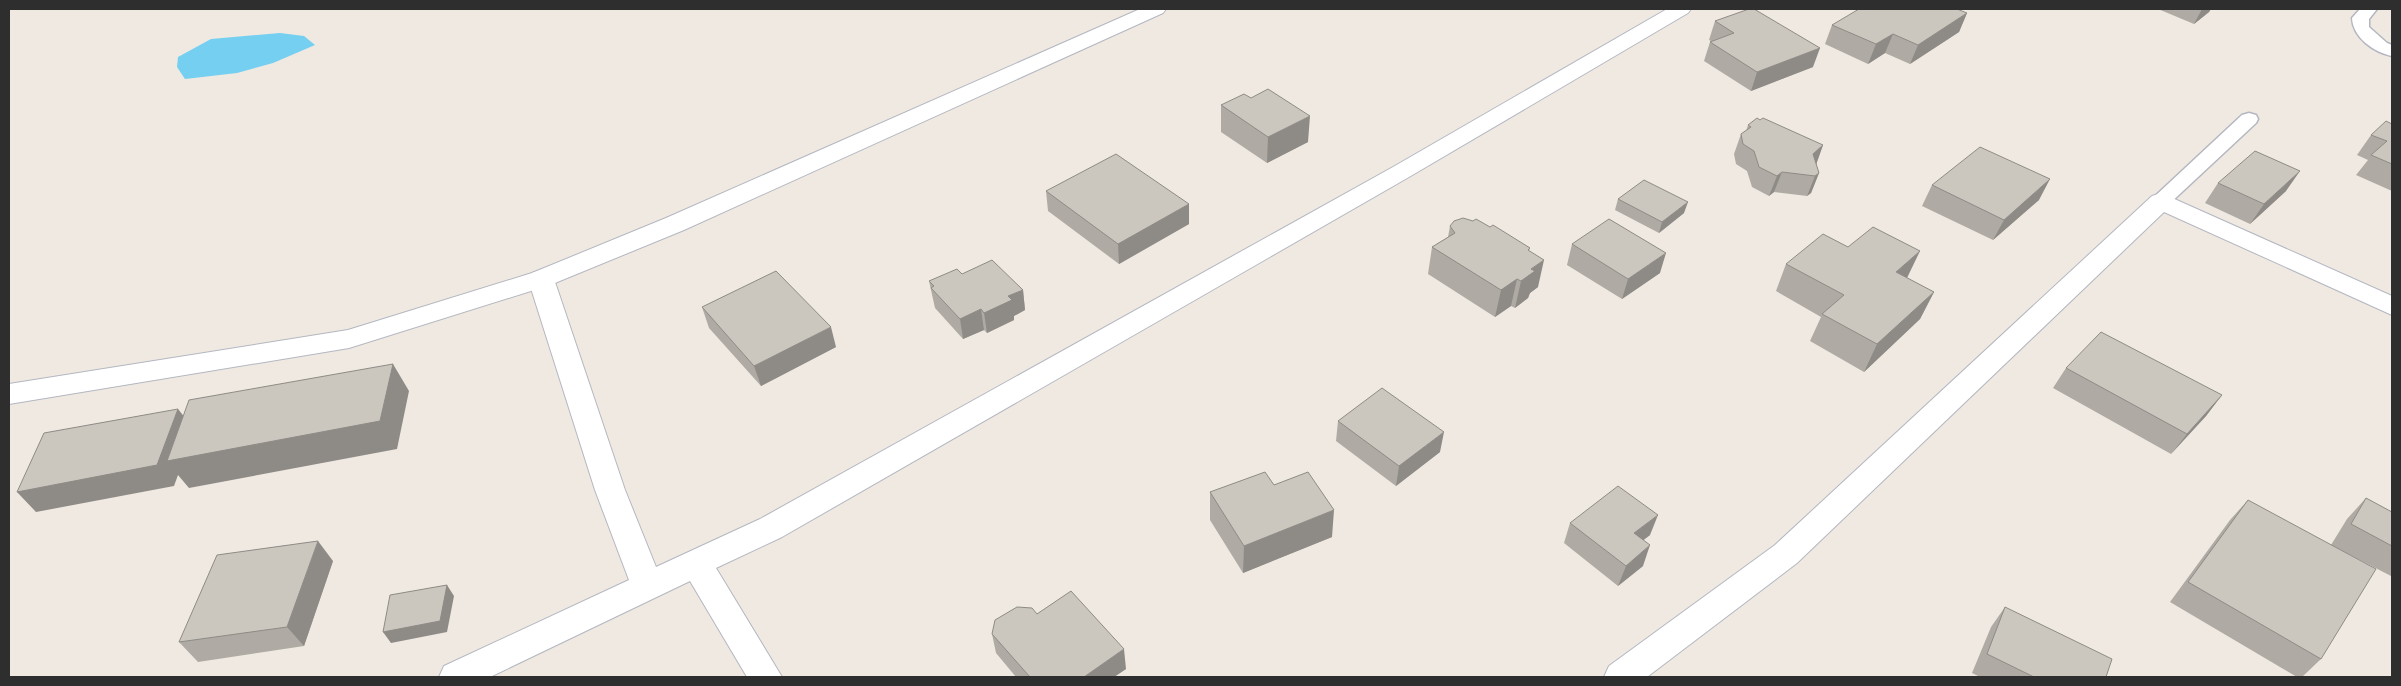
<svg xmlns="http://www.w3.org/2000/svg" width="2401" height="686" font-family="'Fira Sans',sans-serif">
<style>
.water{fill:#75cff0}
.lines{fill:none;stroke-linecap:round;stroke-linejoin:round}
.service-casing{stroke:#b4b7c1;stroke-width:3}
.minor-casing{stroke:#b4b7c1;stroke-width:2}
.tertiary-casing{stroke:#b4b7c1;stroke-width:2}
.service{fill:#fff;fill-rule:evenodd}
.minor{fill:#fff;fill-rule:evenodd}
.tertiary{fill:#fff;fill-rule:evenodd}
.wall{fill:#afaba4}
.shaded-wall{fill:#8e8b86}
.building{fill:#cbc7bf;stroke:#8e8b86}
</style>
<rect width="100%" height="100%" fill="#efe9e1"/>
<path class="water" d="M280,33l24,3 11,9 -42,18 -36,10 -52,6 -8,-12 1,-10 33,-18z"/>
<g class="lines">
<g class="service-casing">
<path id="service" d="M2360,9h17l-8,10v8l18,16 5,2v11c-18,-4 -39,-18 -40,-38z
M2249,113l7,2 2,4 -2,4 -88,82 -7,2 -7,-2 -3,-4 3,-4 88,-82z"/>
</g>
<g class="minor-casing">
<path id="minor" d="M1667,9h24l-3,4 -279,164 -627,360 -66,31 66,109h-35l-57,-96 -200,96h-51l5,-11 185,-86 -34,-90 -67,-211 4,-6 9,-3 9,3 4,6 71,211 31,77 104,-48 633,-352z
M2161,193l231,103v19l-228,-103 -367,351 -150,114h-43l5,-11 166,-121 377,-349z"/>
</g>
<g class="tertiary-casing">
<path id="tertiary" d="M1140,9h26l-3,4 -479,217 -134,55 -201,63 -340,56v-20l339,-54 184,-57 134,-55z"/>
</g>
<use href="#service" class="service"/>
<use href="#minor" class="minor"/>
<use href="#tertiary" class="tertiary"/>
</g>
<path class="wall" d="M2158,9h53l-2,3 -15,12z
M1967,13l-8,19 -49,32 -25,-11 -17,11 -43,-20 7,-19z
M1715,21l98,46 -62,24 -47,-30 6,-19 1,-1 -2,-1z
M1221,105l87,37 -41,21 -46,-31z
M2392,124v67l-36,-16 12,-15 -11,-5 14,-20z
M1748,125l75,20 -7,19 3,9 -8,20 -4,3 -33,-4 -5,4 -17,-9 -5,-16 -11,-7 -2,-10 7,-20 5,-3z
M2218,183l68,8 -36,33 -45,-21z
M1932,185l107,15 -46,40 -71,-34z
M1046,191l143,13v20l-70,40 -71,-53z
M1618,199l66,14 -25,20 -44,-23z
M1450,226l40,1 40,21 -1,3 9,36 -8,6 -2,5 -13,10 -4,-2 -16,11 -67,-43 4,-27 16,-10z
M1572,244l88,29 -38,26 -55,-34z
M1786,264l121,14 27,14 -14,27 -56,53 -54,-31 11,-24 -45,-26z
M962,274l61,16 2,20 -11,6v4l-27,13 -3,-3 -21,9 -28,-31 -6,-27z
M702,307l134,40 -75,39 -52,-58z
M2066,368l156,27 -16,21 -35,38 -118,-66z
M1338,421l102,31 -44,34 -60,-45z
M1210,492l122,45 -89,36 -33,-53z
M2366,498l26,14v63l-1,1 -60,-31 16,-26z
M2248,500l73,159 -19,18h-5l-127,-75 60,-82z
M1570,523l80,12 -7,5v26l-25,20 -54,-43z
M333,561l-29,85 -106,16 -19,-20z
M2005,607l101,70h-126l-8,-4 19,-46z
M992,634l134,35 -12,8h-98l-20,-24z"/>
<path class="shaded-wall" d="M2202,9h9l-2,3 -15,12z
M1967,13l-8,19 -49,32 8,-19z
M1893,34l-8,19 -17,11 8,-20z
M1820,48l-7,19 -62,24 6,-19z
M1310,116l-2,26 -41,21 1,-26z
M1823,145l-7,20 -3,-11z
M2300,171l-14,20 -36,33 14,-20z
M1782,172l-8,20 -5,4 8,-20z
M1819,173l-8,20 -4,3 8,-20z
M2050,179l-11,21 -46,40 11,-20z
M1688,202l-4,11 -25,20 3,-11z
M1189,204v20l-70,40 -1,-20z
M1920,251l-13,27 -11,-6z
M1666,253l-6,20 -38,26 6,-20z
M1544,260l-6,27 -8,6 -2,5 -13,10 6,-27 10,-12z
M1517,279l-6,27 -16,11 6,-27z
M1023,290l2,20 -11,6v4l-27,13 -3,-20 24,-17z
M1934,292l-14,27 -56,53 13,-28z
M981,309l3,21 -21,9 -3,-20z
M831,327l5,20 -75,39 -7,-20z
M393,364l16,27 -12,58 -208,39 -11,-13 -4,11 -138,26 -19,-20 161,-83 16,20z
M2222,395l-16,21 -35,38 16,-20z
M1444,432l-4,20 -44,34 3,-20z
M1334,510l-2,27 -89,36 1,-27z
M1658,515l-8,20 -23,18 7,-20z
M318,541l15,20 -29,85 -17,-19z
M1650,545l-7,21 -25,20 8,-20z
M447,585l7,11 -7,36 -56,11 -8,-11z
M1124,649l2,20 -12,8h-30z"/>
<path class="building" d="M1749,9h5l66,39 -63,24 -47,-30 24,-9 -19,-12z
M1859,9h98l10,4 -49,32 -25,-11 -17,10 -44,-19z
M1268,89l42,27 -42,21 -47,-32 23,-11 7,4z
M1757,118l3,2 3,-2 60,27 -10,9 6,19 -4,3 -33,-4 -5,4 -18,-9 -5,-16 -11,-7 -2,-10 10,-7 -3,-2z
M2386,121l6,3v40l-21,-9 16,-14 -16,-6z
M1980,147l70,32 -46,41 -72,-35z
M2255,151l45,20 -36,33 -46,-21z
M1116,154l73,50 -71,40 -72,-53z
M1644,180l44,22 -26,20 -44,-23z
M1463,218l10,3 3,-2 14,8 3,-2 37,23 -2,2 16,10 -13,9 4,2 -14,10 -4,-2 -16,11 -69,-43 23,-14 -5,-7 4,-5z
M1609,219l57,34 -38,26 -56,-35z
M1873,227l47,24 -24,21 38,20 -57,52 -55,-30 22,-19 -58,-31 37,-30 25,13z
M992,260l31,30 -15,6 4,4 -28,13 -3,-4 -21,10 -29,-31 3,-2 -5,-5 28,-12 5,5z
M776,271l55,56 -77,39 -52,-59z
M2101,332l121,63 -35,39 -121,-66z
M393,364l-13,57 -213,40 22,-61z
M1382,388l62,44 -45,34 -61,-45z
M178,409l-21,56 -140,27 27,-59z
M1265,472l9,13 34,-13 26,38 -90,36 -34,-54z
M1618,486l40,29 -24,18 16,12 -24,21 -56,-43z
M2366,498l26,14v34l-41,-22z
M2248,500l128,69 -55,90 -133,-77z
M318,541l-31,86 -108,15 38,-87z
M447,585l-7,36 -57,11 7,-37z
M1071,591l53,58 -40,28h-54l-38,-43 3,-14 22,-13 15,1 5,6z
M2005,607l107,52 -6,18h-72l-47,-23z"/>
<rect width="2401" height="686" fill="none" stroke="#2e2e2e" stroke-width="20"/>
</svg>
